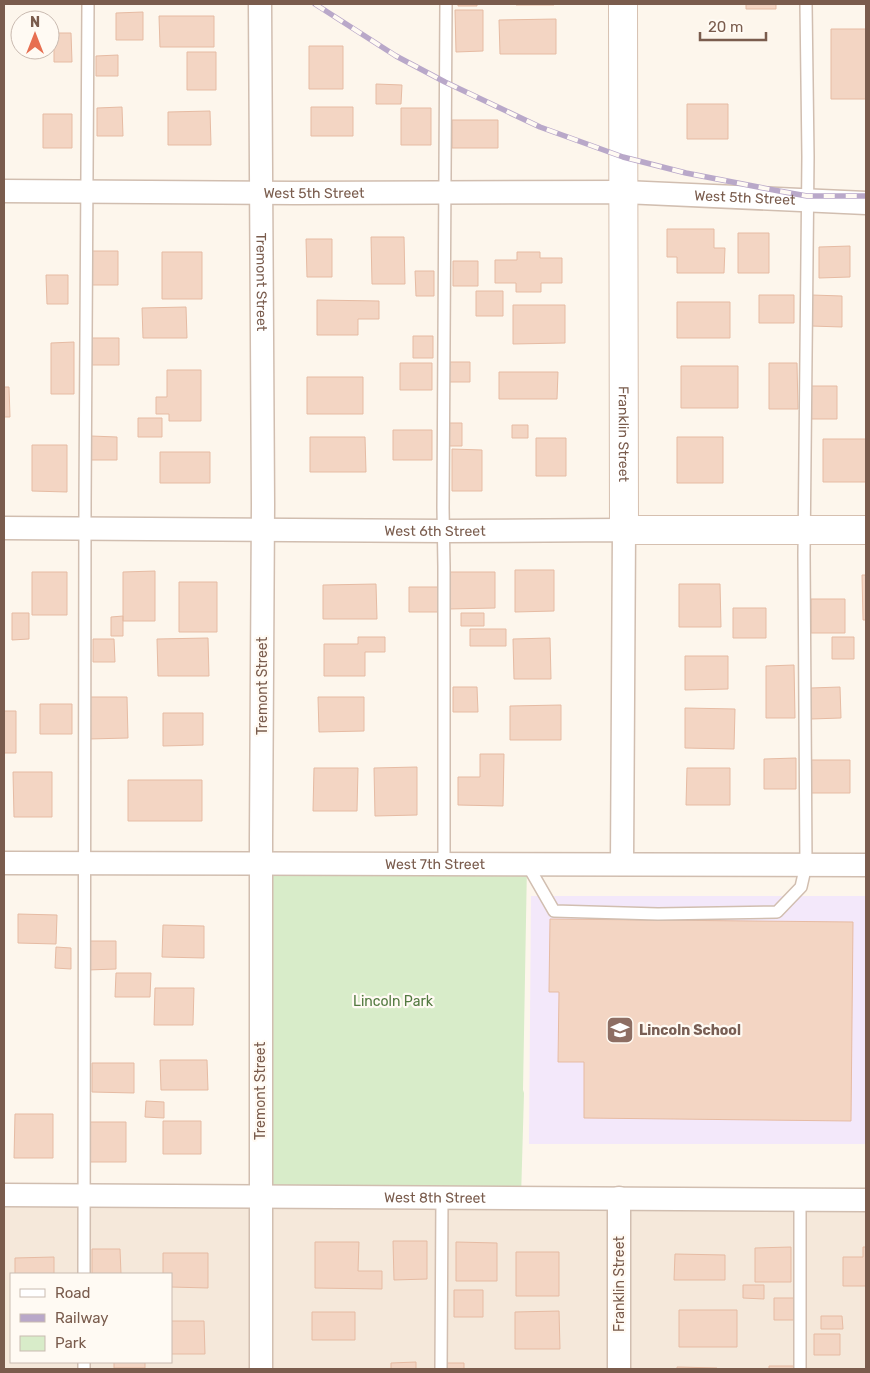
<svg xmlns="http://www.w3.org/2000/svg" width="870" height="1373" font-family="Rubik,sans-serif">
<style>
.residential{fill:#f5e8da;fill-rule:evenodd}
.education{fill:#f3e8fa}
.green{fill:#d8ecc9}
.building{fill:#f3d5c3;stroke:#e6bba3}
.lines{fill:none;stroke-linecap:round;stroke-linejoin:round}
.lane-casing{stroke:#d1beb0;stroke-width:14}
.street-casing{stroke:#d1beb0;stroke-width:25}
.secondary-casing{stroke:#d6c0b0;stroke-width:30}
.lane{stroke:#fff;stroke-width:11}
.street{stroke:#fff;stroke-width:22}
.secondary{stroke:#fff;stroke-width:28}
.rail-casing{stroke:#b9a8c9;stroke-width:5.5}
.rail{stroke:#fffaf3;stroke-width:4;stroke-dasharray:11;stroke-linecap:butt}
.labels{text-anchor:middle;dominant-baseline:central;stroke-width:4.5;stroke-linejoin:round;paint-order:stroke}
.street-label{font-size:14px;fill:#7a5c4d;stroke:#fffaf3}
.park-label{font-size:14px;fill:#537a41;stroke:#fffaf3}
.education-label{font-size:14px;font-weight:bold;fill:#785e54;stroke:#fffaf3;text-anchor:start}
</style>
<rect width="100%" height="100%" fill="#fdf6ec"/>
<path class="residential" d="M866,1188v181h-862v-173zM11,1274h160v88h-160z"/>
<path class="education" d="M531,896h335v248h-337z"/>
<path class="green" d="M261,864h266l-4,226 1,3 -3,105 -260,-1z"/>
<path class="building" d="M458,4h19v2h-19z
M516,4h38v1h-38z
M746,4h30v5h-30z
M455,10h28v41l-27,1z
M143,12v28h-27v-27z
M159,16h55v31h-54z
M556,19v35h-56l-1,-34z
M831,29h35v70h-35z
M50,33h21l1,29h-18v-13h-4z
M309,46h34v43h-34z
M187,52h29v38h-29z
M118,55v21h-22v-20z
M376,84l26,1 -1,19h-25z
M687,104h41v35h-41z
M122,107l1,29h-26v-28z
M311,107h42v29h-42z
M401,108h30v37h-30z
M210,111l1,34h-43v-33z
M43,114h29v34h-29z
M452,120h46v28h-46z
M667,229h47v19h11l-1,25h-47v-16h-10z
M738,233h31v40h-31z
M371,237h33l1,47h-33z
M306,239h26v38h-25z
M850,246v31l-31,1v-31z
M89,251h29v34h-28z
M162,252h40v47h-40z
M517,252h23v6h22v25h-21v9h-25v-9h-21v-23h22z
M453,261h25v25h-25z
M415,271h19v25h-18z
M46,275h22v29h-21z
M476,291h27v25h-27z
M759,295h35v28h-35z
M812,295l30,1v31l-31,-1z
M317,300l62,1v18h-21v16h-41z
M677,302h53v36h-53z
M513,305h52v38l-52,1z
M186,307l1,31h-44l-1,-30z
M413,336h20v22h-20z
M92,338h27v27h-27z
M74,342v52h-23v-51z
M448,362h22v20h-22z
M400,363h32v27h-32z
M769,363h28l1,46h-29z
M681,366h57v42h-57z
M167,370h34v51h-32v-7h-13v-17h11z
M499,372h59l-1,27h-58z
M307,377h56v37h-56z
M811,386h26v33h-26z
M4,387h5l1,30h-6z
M138,418h24v19h-24z
M448,423h14v23h-14z
M512,425h16v13h-16z
M393,430h39v30h-39z
M91,436l26,1v23h-26z
M310,437h55l1,35h-56z
M677,437h46v46h-46z
M536,438h30v38h-30z
M823,439h43v43h-43z
M32,445h35v47l-35,-1z
M452,449l30,1v41h-30z
M160,452h50v31h-50z
M515,570h39v41l-39,1z
M155,571v50h-32v-49z
M32,572h35v43h-35z
M449,572h46v36l-46,1z
M862,575h4v45h-3z
M179,582h38v50h-38z
M376,584l1,35h-54v-34z
M679,584h41l1,43h-42z
M409,587h29v25h-29z
M811,599h34v34h-34z
M733,608h33v30h-33z
M12,613h17v26l-17,1z
M461,613h23v13h-23z
M123,616v20h-12v-19z
M470,629h36v17h-36z
M358,637h27v15h-20v24h-41v-32h34z
M832,637h22v22h-22z
M208,638l1,38h-51l-1,-37z
M550,638l1,41h-37l-1,-40z
M93,639h21l1,23h-22z
M685,656h43v33l-43,1z
M794,665l1,53h-29v-52z
M453,687h24l1,25h-25z
M840,687l1,31 -30,1v-31z
M89,697h38l1,41 -39,1z
M318,697h46v34l-45,1z
M40,704h32v30h-32z
M561,705v35h-51v-34z
M685,708l50,1 -1,40 -49,-1z
M4,711h12v42h-12z
M163,713h40v32l-40,1z
M480,754h24l-1,52 -45,-1v-28h22z
M796,758v31h-32v-30z
M809,760h41v33h-41z
M417,767v48l-42,1 -1,-48z
M314,768h44l-1,43h-44z
M687,768h43v37h-44z
M13,772h39v45h-38z
M128,780h74v41h-74z
M18,914l39,1 -1,29 -38,-1z
M550,919l303,3 -2,199 -267,-3v-56h-26l1,-70h-10z
M163,925l41,1v32l-42,-1z
M87,941h29v28l-28,1z
M56,947l15,1v21l-16,-1z
M116,973h35l-1,24h-35z
M155,988h39l-1,37h-39z
M160,1060h47l1,30h-47z
M92,1063h42v30l-42,-1z
M146,1101l18,1v16l-19,-1z
M15,1114h38v44h-39z
M163,1121h38v33h-38z
M90,1122h36v40h-36z
M393,1241h34v38l-33,1z
M315,1242h44l-1,29h24v18l-67,-1z
M456,1242l41,1v38h-41z
M791,1247v35h-36v-34z
M863,1247h3v39h-23v-29h20z
M92,1249h28l1,25h-29z
M516,1252h43v44h-43z
M163,1253h45v35l-37,-1v-13h-8z
M675,1254l50,1v25h-51z
M54,1257v17h-39v-16z
M743,1285h21v14l-21,-1z
M454,1290h29v27h-29z
M774,1298h21l1,22h-22z
M679,1310h58v37h-58z
M559,1311l1,38h-45v-37z
M312,1312h43v28h-43z
M821,1316h21l1,13h-22z
M171,1321h33l1,33h-34z
M814,1334h26v21h-26z
M114,1362h31v6h-31z
M416,1362v7h-25v-6z
M446,1363h18v6h-18z
M769,1366h25v3h-25z
M677,1367l40,1v1h-40z"/>
<g class="lines">
<g class="lane-casing">
<path id="lane" d="M444,864v-297l-1,-59 3,-504
M527,864l27,47 104,3 119,-2 24,-25 5,-22 -2,-310 4,-398 -2,-153
M800,1200v169
M84,1274l1,-770 3,-500
M84,1362v7
M441,1369l1,-172"/>
</g>
<g class="street-casing">
<g id="street">
<path id="s1" d="M260,4l3,501 -2,334v530"/>
<path id="s2" d="M4,191l291,2 329,-1 242,11"/>
<path id="s3" d="M4,528l440,3 180,-1 -2,334"/>
<path id="s4" d="M4,863l862,2"/>
<path id="s5" d="M4,1195l862,5"/>
<path d="M619,1198v171"/>
</g>
</g>
<g class="secondary-casing">
<g id="secondary">
<path id="s6" d="M623,4l1,526h242"/>
</g>
</g>
<use href="#lane" class="lane"/>
<use href="#street" class="street"/>
<use href="#secondary" class="secondary"/>
<g class="rail-casing">
<path id="rail" d="M315,4l81,52 49,26 95,45 83,30 63,16 93,18 28,5h59"/>
</g>
<use href="#rail" class="rail"/>
</g>
<defs>
<g id="school-square" transform="scale(1.4375)"><rect x="-9" y="-9" width="18" height="18" rx="4" fill="#8d6e63" stroke="#fffaf3"/><path d="M0-5L7-2L0 1L-7-2ZM-4 1L0 2.5L4 1V4Q0 6-4 4Z" fill="#fff"/></g>
</defs>
<g fill-rule="evenodd">
<use href="#school-square" x="620" y="1030"/>
</g>
<g class="labels">
<g class="street-label">
<text stroke="none"><textPath href="#s2" startOffset="310">West 5th Street</textPath></text>
<text stroke="none"><textPath href="#s2" startOffset="741">West 5th Street</textPath></text>
<text stroke="none"><textPath href="#s1" startOffset="278">Tremont Street</textPath></text>
<text stroke="none"><textPath href="#s6" startOffset="430">Franklin Street</textPath></text>
<text stroke="none"><textPath href="#s3" startOffset="431">West 6th Street</textPath></text>
<text transform="translate(262 686) rotate(-90)">Tremont Street</text>
<text stroke="none"><textPath href="#s4" startOffset="431">West 7th Street</textPath></text>
<text transform="translate(260 1091) rotate(-90)">Tremont Street</text>
<text stroke="none"><textPath href="#s5" startOffset="431">West 8th Street</textPath></text>
<text transform="translate(619 1284) rotate(-90)">Franklin Street</text>
</g>
<g class="park-label">
<text x="393" y="1001">Lincoln Park</text>
</g>
<g class="education-label">
<text x="639" y="1030">Lincoln School</text>
</g>
</g>
<rect width="870" height="1373" fill="none" stroke="#7a5c4d" stroke-width="10"/>
<rect x="10" y="1273" width="162" height="90" fill="#fffaf3" stroke="#cabbb1"/>
<rect x="20" y="1289" width="25" height="8" fill="#ffffff" stroke="#cabbb1"/>
<text x="55" y="1298" font-size="15" fill="#7a5c4d">Road</text>
<rect x="20" y="1314" width="25" height="8" fill="#b9a8c9" stroke="#cabbb1"/>
<text x="55" y="1323" font-size="15" fill="#7a5c4d">Railway</text>
<rect x="20" y="1336" width="25" height="15" fill="#d8ecc9" stroke="#cabbb1"/>
<text x="55" y="1348" font-size="15" fill="#7a5c4d">Park</text>
<g transform="translate(35 35)"><circle r="24" fill="#fffaf3" stroke="#cabbb1"/>
<path d="M0-4L9 19L0 12L-9 19Z" fill="#e76f51"/>
<text y="-8" font-size="14" font-weight="bold" text-anchor="middle" fill="#7a5c4d">N</text>
</g>
<path d="M700 32v8h66v-8" fill="none" stroke="#7a5c4d" stroke-width="2.5"/>
<text x="708" y="32" font-size="15" fill="#7a5c4d" stroke="#fffaf3" stroke-width="4" paint-order="stroke">20 m</text>
</svg>
